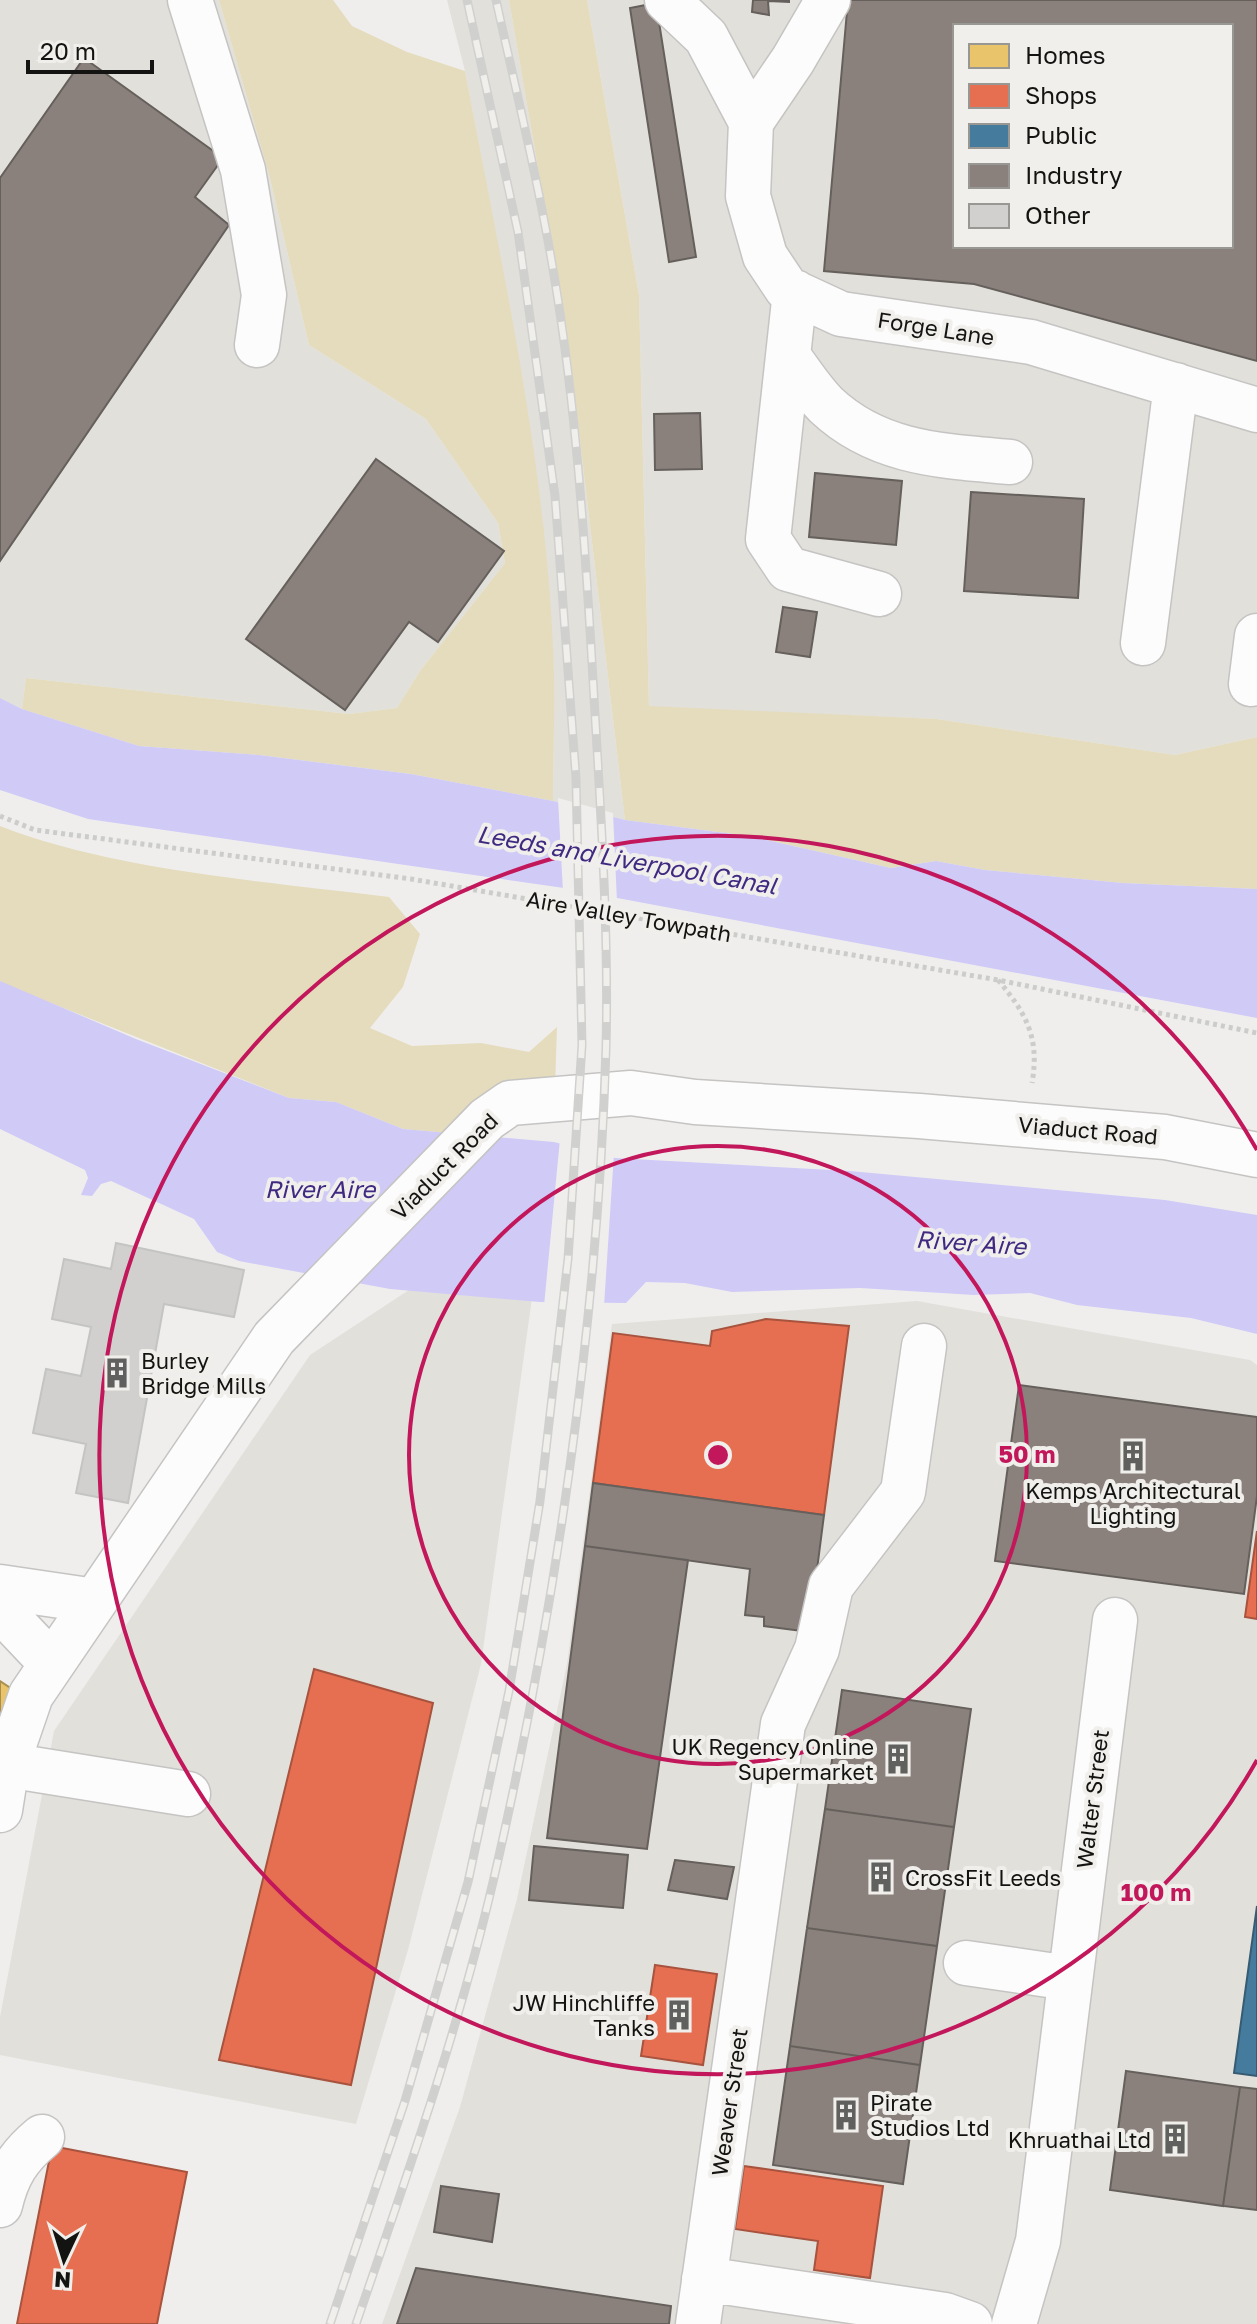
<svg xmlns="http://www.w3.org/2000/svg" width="1257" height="2324" font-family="'Golos Text',sans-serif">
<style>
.built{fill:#e2e0db;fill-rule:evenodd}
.green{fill:#e4dcbc}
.water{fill:#d0caf7}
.pier{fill:#efeeed}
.homes{fill:#e9c46a;stroke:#a98f4f;stroke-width:2}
.shops{fill:#e76f51;stroke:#a7533e;stroke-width:2}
.public{fill:#457b9d;stroke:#365c73;stroke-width:2}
.industry{fill:#8a817c;stroke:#66605c;stroke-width:2;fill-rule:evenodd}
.building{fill:#d1d0cf;stroke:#c4c4c2;stroke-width:2}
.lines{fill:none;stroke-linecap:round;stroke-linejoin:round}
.minor-casing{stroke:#c5c4c3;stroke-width:47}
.path{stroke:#cccccb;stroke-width:5;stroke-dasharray:4 4;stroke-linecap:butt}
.minor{stroke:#fdfcfc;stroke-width:44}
.rail-casing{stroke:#d0d0cf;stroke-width:9}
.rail{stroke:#f0efec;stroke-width:6;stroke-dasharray:18;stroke-linecap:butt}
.ring{fill:none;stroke:#c2185b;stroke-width:4}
.labels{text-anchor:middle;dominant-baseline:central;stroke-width:8;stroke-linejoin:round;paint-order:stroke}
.street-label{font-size:22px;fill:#131311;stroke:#f0efec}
.poi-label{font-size:22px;fill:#131311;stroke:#f0efec;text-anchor:start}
.water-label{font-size:24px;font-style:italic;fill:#402981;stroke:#f0efec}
.centre{fill:#c2185b;stroke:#f0efec;stroke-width:4}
.ring-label{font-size:24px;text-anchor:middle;font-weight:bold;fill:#c2185b;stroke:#f0efec;stroke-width:8;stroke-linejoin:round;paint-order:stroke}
</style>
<rect width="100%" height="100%" fill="#efeeed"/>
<path class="built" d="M0,0h219l51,178 39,167 117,74 72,104 7,40 -85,108 -23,37 -48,6 -323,-36 -4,31 -22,-11z
M447,0h62l60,348 56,472 -72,-19 1,-130 -13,-157 -18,-130 -58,-313z
M587,0h670v737l-82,18 -238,-36 -288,-12 -10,-412zM955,26h276v220h-276z
M412,1288l120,10 -51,366 -73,286 -52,174 -356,-69v-38l54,-286 256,-376z
M917,1301l333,59 7,5v959h-875l78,-217 57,-208 50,-235 45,-340z"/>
<path class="green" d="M219,0h114l19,26 55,26 58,19c37,198 83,399 89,602 1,42 -1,85 -1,128l-142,-27 -152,-19 -120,-9 -117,-37 4,-31 323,36 48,-6 23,-37 85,-108 -7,-40 -72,-104 -117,-74 -39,-167z
M509,0h78l52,295 10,411 288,13 238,36 82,-18v152l-134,-6 -138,-13 -49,-9 -45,7 -142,-32 -124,-16 -56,-472z
M0,826c115,45 265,55 389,71l31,37 -17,53 -33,41 42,18 69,-3 48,9 28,-25 -2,60 -62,50 -90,-8 -67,-27 -47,-4 -283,-113 -6,-4z"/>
<path class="water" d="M0,698l22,11 117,37 120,9 152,19 142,27 72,19 124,16 142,32 45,-7 49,9 138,13 134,6v129l-693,-130 -476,-69 -88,-29z
M0,981l136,58 153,59 47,4 67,27 151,13 61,16 235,13 315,29 92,15v119l-66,-16 -114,-13 -47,-12 -56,2 -114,-7 -128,4 -47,-9 -39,-1 -20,21 -86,-1 -150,-13 -151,-28 -22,-9 -23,-33 -83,-38 -10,3 -9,12 -11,-1 7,-17 -3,-8 -85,-41z"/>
<path class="pier" d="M558,798l55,15 4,89 -54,-10z
M560,1139l54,14 -10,153h-60z"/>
<path class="homes" d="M0,1681l18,12 -18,28z"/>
<path class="shops" d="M766,1319l83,7 -25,189 -231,-32 20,-150 97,13 2,-15z
M1257,1531v88l-12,-2z
M314,1669l119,34 -82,382 -132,-25z
M655,1965l62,9 -14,91 -62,-9z
M52,2146l135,26 -30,152h-140z
M744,2166l139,20 -13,92 -56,-8 4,-29 -83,-12z"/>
<path class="public" d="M1257,1906v170l-23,-3z"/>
<path class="industry" d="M753,0h36v2l-21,-1 1,14 -17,-3z
M848,0h409v361l-283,-77 -150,-13zM955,26h276v220h-276z
M656,3l40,254 -27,5 -39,-254z
M84,58l139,100 -28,39 34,28 -229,336v-383z
M700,413l2,56 -47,1 -1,-56z
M376,459l128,92 -66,91 -29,-20 -64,88 -99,-71z
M815,473l87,8 -6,64 -87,-8z
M971,492l113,7 -6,99 -114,-7z
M783,607l34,5 -7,45 -34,-5z
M1019,1385l238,32v79l-13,98 -249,-33z
M593,1483l231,32 -15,117 -45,-6v-9l-19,-2 5,-46 -165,-23z
M585,1546l103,14 -41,289 -100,-11z
M842,1690l129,19 -17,118 -129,-18z
M825,1809l129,18 -17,119 -130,-18z
M534,1846l94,9 -5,53 -94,-8z
M675,1860l59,7 -7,32 -59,-9z
M807,1928l130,18 -17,119 -130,-19z
M790,2046l130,19 -17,119 -130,-19z
M1126,2071l114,16 -17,119 -113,-16z
M1240,2087l17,2v121l-34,-4z
M441,2186l58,8 -7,48 -58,-10z
M416,2268l255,38 -2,18h-272z"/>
<path class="building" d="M116,1243l128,27 -10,47 -70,-13 -36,199 -52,-10 10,-49 -53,-11 13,-64 35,7 10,-49 -39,-8 12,-60 47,10z"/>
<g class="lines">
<g class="minor-casing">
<path id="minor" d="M190,0l53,170 21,125 -7,50
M667,0l39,37 45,85
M751,122l-3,74 17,60 22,33 54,25 190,28 226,68
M751,122l42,-62 35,-60
M795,292l-27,247 20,30 91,25
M788,356c12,16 24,35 38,49 52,49 117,51 184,57
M1143,643l33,-258
M1251,684l6,-48
M0,1587l95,14
M0,1609l52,55
M7,1765l181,29
M0,1810l7,-45 24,-70 243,-357 213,-219 23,-16 121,-10 64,9 224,14 246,21 92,18
M966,1963l103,15
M0,2205c7,-30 18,-48 42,-68
M704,2279l241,36 25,9
M698,2324l85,-600 34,-75 14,-63 72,-94 21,-146
M1014,2324l24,-83 77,-621"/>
</g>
<path class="path" d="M0,816l35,14 376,49 587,101 259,53
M998,980c28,33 42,58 34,103"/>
<use href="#minor" class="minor"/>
<g class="rail-casing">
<path id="rail" d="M330,2324l75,-223 63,-219 41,-191 31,-190 28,-242 14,-214 -6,-267 -21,-282 -37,-264 -51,-232
M356,2324c50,-146 102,-292 137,-442 62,-267 105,-560 113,-834 3,-122 -6,-246 -13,-368 -9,-154 -19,-308 -49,-460 -14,-73 -32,-147 -48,-220"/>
</g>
<use href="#rail" class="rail"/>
</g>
<g class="ring">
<circle cx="718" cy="1455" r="309"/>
<path d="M1257 1760A619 619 0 1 1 1257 1150"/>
</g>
<defs>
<g id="building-bare" transform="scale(2.4)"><path d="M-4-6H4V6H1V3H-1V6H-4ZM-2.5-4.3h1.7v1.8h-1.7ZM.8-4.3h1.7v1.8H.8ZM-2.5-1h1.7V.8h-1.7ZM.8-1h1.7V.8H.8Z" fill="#60605e" stroke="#f0efec" stroke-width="2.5" paint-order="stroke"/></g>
</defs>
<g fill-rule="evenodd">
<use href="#building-bare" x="117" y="1373"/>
<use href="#building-bare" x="1133" y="1456"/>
<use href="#building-bare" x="898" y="1759"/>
<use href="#building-bare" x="881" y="1877"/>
<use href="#building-bare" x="679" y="2015"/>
<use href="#building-bare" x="846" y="2115"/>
<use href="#building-bare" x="1175" y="2139"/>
</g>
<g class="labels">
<g class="street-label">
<text transform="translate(936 328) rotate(9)">Forge Lane</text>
<text transform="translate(629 916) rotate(10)">Aire Valley Towpath</text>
<text transform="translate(1088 1130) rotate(5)">Viaduct Road</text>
<text transform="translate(444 1166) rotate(-45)">Viaduct Road</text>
<text transform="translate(1092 1799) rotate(-83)">Walter Street</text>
<text transform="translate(729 2102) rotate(-82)">Weaver Street</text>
</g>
<g class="poi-label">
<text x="141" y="1360">Burley<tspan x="141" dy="25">Bridge Mills</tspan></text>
<text x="1133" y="1490" text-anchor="middle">Kemps Architectural<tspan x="1133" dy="25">Lighting</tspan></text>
<text x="874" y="1746" text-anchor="end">UK Regency Online<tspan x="874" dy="25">Supermarket</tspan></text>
<text x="905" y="1877">CrossFit Leeds</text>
<text x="655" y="2002" text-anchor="end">JW Hinchliffe<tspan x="655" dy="25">Tanks</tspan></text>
<text x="870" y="2102">Pirate<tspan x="870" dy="25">Studios Ltd</tspan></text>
<text x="1151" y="2139" text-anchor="end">Khruathai Ltd</text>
</g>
<g class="water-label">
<text transform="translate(627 859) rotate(10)">Leeds and Liverpool Canal</text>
<text x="320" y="1188">River Aire</text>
<text transform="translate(971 1242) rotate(4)">River Aire</text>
</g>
</g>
<circle cx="718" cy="1455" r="12" class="centre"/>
<g class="ring-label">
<text x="1027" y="1463">50 m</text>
<text x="1156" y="1901">100 m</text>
</g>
<rect x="953" y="24" width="280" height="224" fill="#f0efec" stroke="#989794" stroke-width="2"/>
<rect x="969" y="44" width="40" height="24" fill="#e9c46a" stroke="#989794" stroke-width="2"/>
<text x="1025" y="64" font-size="24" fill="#131311">Homes</text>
<rect x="969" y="84" width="40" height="24" fill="#e76f51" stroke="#989794" stroke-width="2"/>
<text x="1025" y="104" font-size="24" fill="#131311">Shops</text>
<rect x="969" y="124" width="40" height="24" fill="#457b9d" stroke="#989794" stroke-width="2"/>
<text x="1025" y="144" font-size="24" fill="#131311">Public</text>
<rect x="969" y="164" width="40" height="24" fill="#8a817c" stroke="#989794" stroke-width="2"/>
<text x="1025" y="184" font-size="24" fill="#131311">Industry</text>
<rect x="969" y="204" width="40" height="24" fill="#d1d0cf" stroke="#989794" stroke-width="2"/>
<text x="1025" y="224" font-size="24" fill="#131311">Other</text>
<g transform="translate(64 2260) rotate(184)" stroke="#f0efec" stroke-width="6" paint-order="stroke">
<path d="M0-6L14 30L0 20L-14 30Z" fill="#131311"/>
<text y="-12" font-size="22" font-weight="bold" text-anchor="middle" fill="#131311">N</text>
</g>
<path d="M28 60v12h124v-12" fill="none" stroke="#131311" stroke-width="4"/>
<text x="40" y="60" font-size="24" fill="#131311" stroke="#f0efec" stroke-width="6" paint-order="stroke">20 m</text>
</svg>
